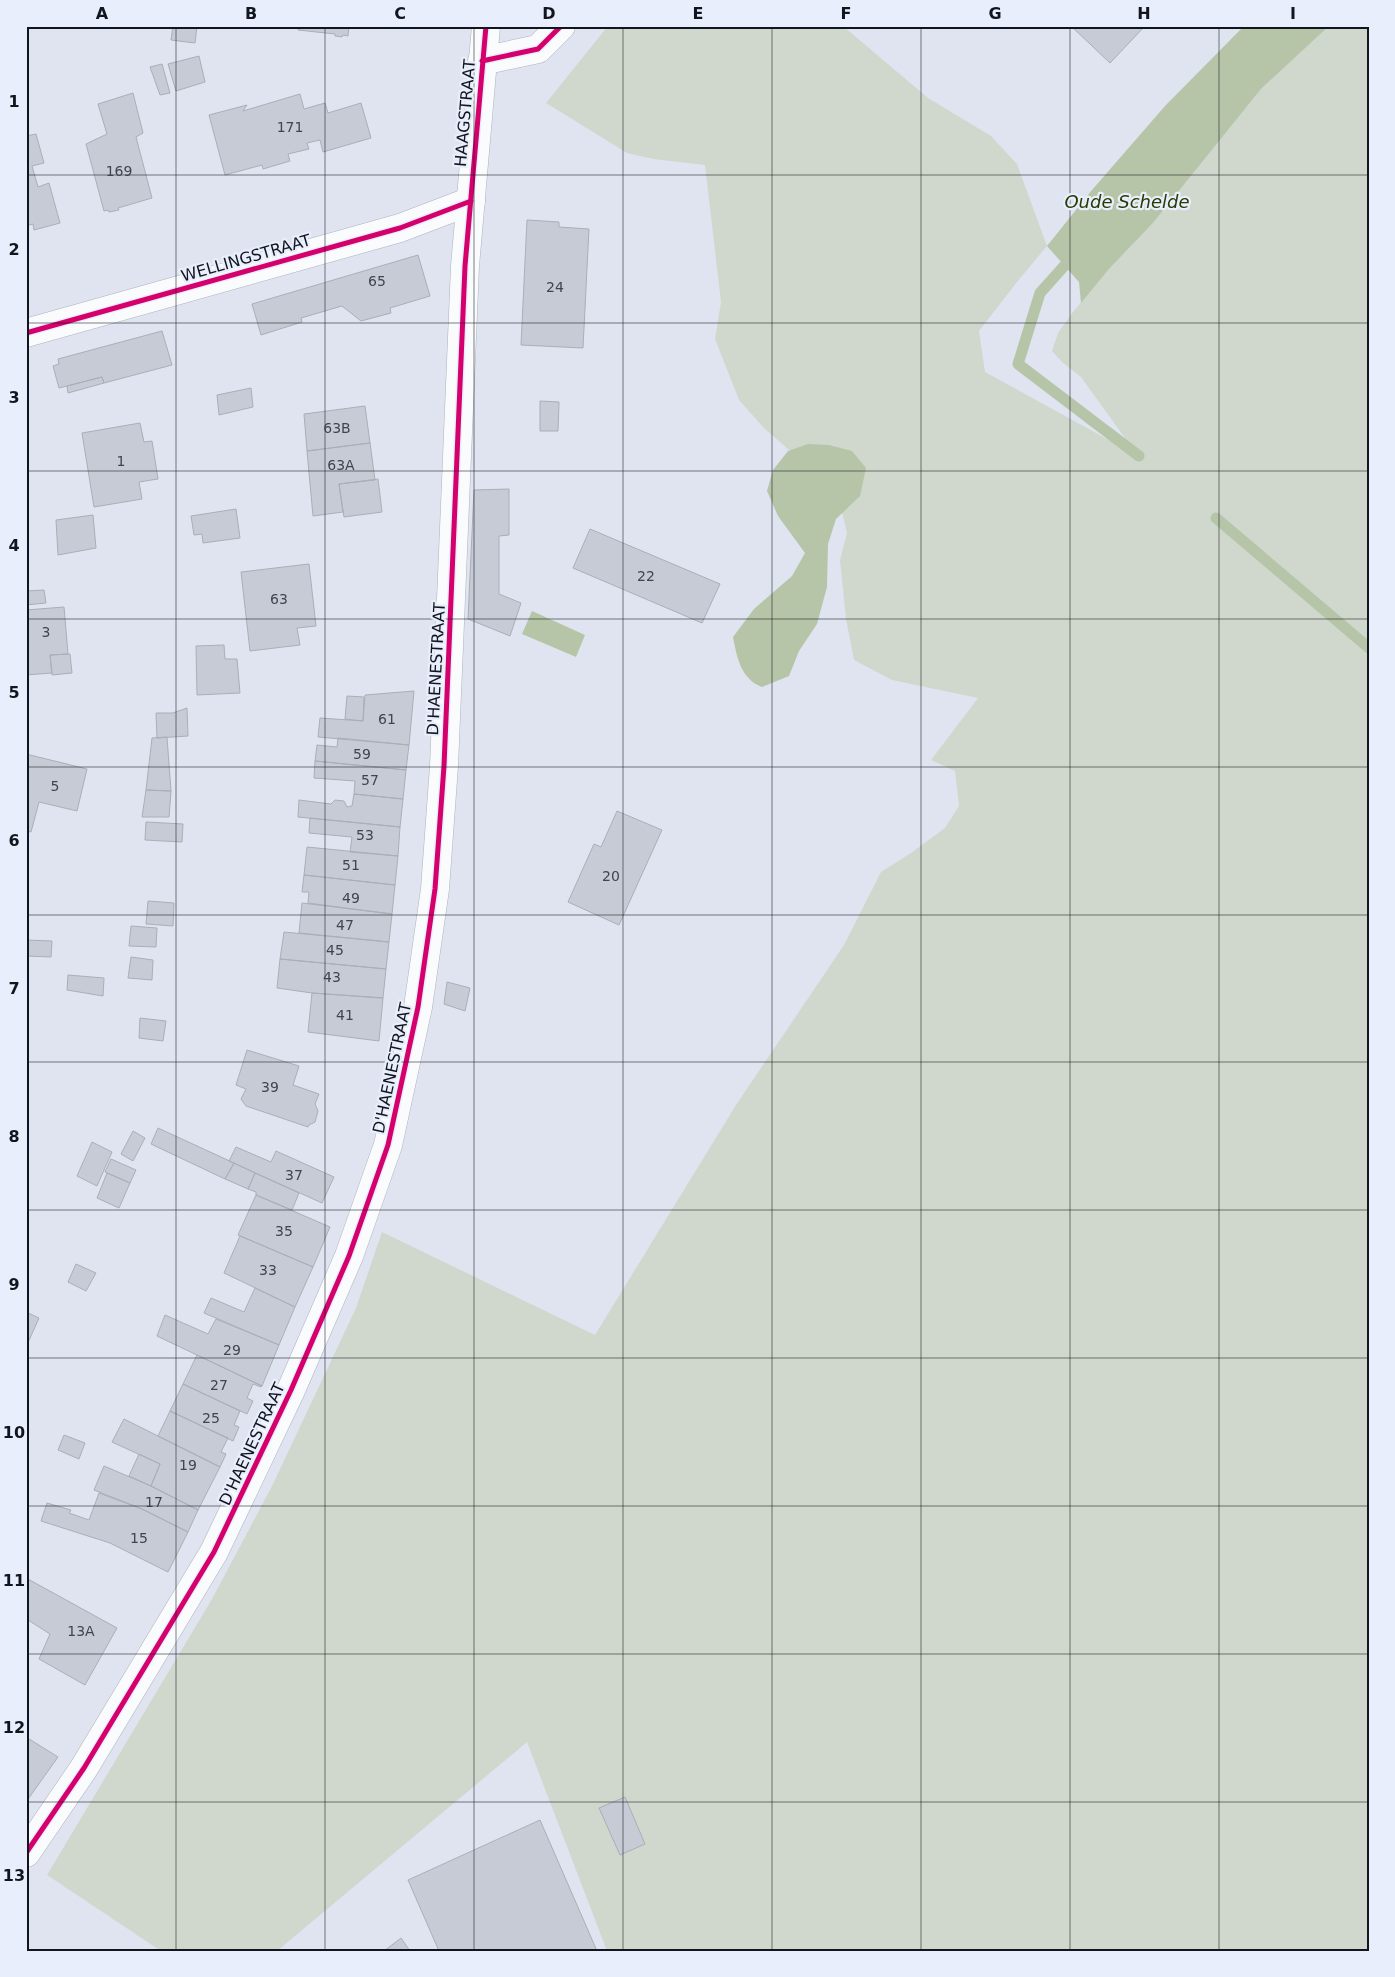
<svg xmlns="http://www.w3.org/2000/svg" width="1395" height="1977" font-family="'DejaVu Sans',sans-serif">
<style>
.green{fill:#d0d8cd}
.water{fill:#b6c5a7}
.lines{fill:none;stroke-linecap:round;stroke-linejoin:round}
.stream{stroke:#b6c5a7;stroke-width:11}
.building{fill:#c6cbd5;stroke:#aaaeb7}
.minor-casing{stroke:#aeb2bb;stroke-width:29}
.tertiary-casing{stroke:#aeb2bb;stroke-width:29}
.minor{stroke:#fafbfd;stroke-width:28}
.tertiary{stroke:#fafbfd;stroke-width:28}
.cycleway-casing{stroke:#e8eefc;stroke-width:8}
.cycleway{stroke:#d6006c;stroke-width:5}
.grid{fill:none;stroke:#12151d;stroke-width:1;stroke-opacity:0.55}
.labels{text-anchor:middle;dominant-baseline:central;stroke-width:4.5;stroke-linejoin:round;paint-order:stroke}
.number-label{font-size:14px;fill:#41444d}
.street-label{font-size:16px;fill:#12151d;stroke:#e8eefc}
.water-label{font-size:18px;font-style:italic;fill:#2a3b02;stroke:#e8eefc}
.neatline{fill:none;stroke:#12151d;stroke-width:2}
.grid-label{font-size:16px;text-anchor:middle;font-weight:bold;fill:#12151d}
</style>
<rect width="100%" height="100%" fill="#dfe4f0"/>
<path class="green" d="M608,26h235l85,72 63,38 26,28 30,82 -30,36 -38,49 6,41 153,84 -57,-79 -18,-14 -11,-12 6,-18 15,-21 36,-43 44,-46 108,-134 68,-63h40v1925h-762l-80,-209 -250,209h-116l-114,-76 165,-276 60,-113 84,-178 26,-76 213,103 141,-230 108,-160 37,-73 30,-19 34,-25 14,-22 -4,-35 -24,-11 47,-62 -86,-18 -38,-20 -8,-41 -6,-59 7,-27 -6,-25 -23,-33 -53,-46 -26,-29 -24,-61 6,-37 -16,-137 -52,-6 -26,-6 -81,-50z"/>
<path class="water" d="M1244,26h85l-68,63 -108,134 -44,46 -28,34 -2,-21 -32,-36 45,-56 73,-84z
M808,444l21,1 23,6 14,17 -6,28 -24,23 -8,25 -1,43 -10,37 -18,27 -10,25 -27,11c-21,-8 -25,-29 -29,-50l21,-28 38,-33 13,-23 -27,-37 -11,-25 6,-21 15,-19z
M532,611l53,24 -9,22 -54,-23z"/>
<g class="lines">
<path class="stream" d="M1074,255l-34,38 -22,71 121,92
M1216,518l153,130"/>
</g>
<path class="building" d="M173,26h24l-2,17 -24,-3z
M298,26h51l-1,10 -5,-1 -1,2 -7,-1v-2l-37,-4z
M1071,26h74l-35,37z
M199,56l6,26 -29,9 -8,-27z
M162,64l8,29 -10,2 -10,-28z
M133,93l10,40 -7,4 16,61 -34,10 1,2 -10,2 -1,-2 -4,1 -18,-67 21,-10 -9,-30z
M300,94l4,15 21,-6 3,10 33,-10 10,35 -48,14 -3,-12 -13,3 2,6 -21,5 2,7 -27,8 -1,-4 -37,10 -16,-60 38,-10 -4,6z
M36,134l8,29 -12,3 6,21 11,-4 11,40 -26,7 -1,-6 -7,2v-90z
M527,220l32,2v5l30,2 -6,119 -62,-3z
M418,255l12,41 -40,12 1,5 -30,8 -19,-15 -41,12 1,4 -41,13 -9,-31z
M162,331l10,34 -68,18 -2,-6 -43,11 -6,-22 6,-2 -1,-5z
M102,377l2,6 -36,10 -1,-7z
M251,388l2,19 -34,8 -2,-20z
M540,401l19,1 -1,29h-18z
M365,406l5,37 -63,8 -3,-37z
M140,423l4,19 8,-1 6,38 -19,3 3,17 -48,8 -12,-74z
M370,443l5,37 -36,4 4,28 -30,4 -6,-65z
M378,479l4,33 -38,5 -5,-33z
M509,489v46l-10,1v58l22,9 -11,33 -42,-17 6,-129z
M236,509l4,29 -37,5 -1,-9 -8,1 -3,-19z
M93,515l3,33 -38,7 -2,-35z
M590,529l130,55 -18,39 -129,-55z
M309,564l7,62 -19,2 3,17 -50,6 -9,-79z
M44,590l2,13 -20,2v-14z
M64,607l4,47 -18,1 2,18 -26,2v-65z
M224,645l1,14h12l3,34 -43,2 -1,-49z
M70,654l2,19 -20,2 -2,-20z
M414,691l-5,54 -91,-8 2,-19 43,3 2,-26z
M347,696l17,1 -1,24 -18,-2z
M187,708l1,28 -31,2 -1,-25h17z
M167,737l4,54 -25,-1 6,-52z
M338,738l71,7 -3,25 -91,-9 2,-16 20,2z
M26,754l61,15 -10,42 -38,-9 -8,30 -5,-1z
M315,761l91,9 -3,29 -49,-5 1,-13 -41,-3z
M146,790l25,1 -2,26h-27z
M354,794l49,5 -3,28 -102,-10 1,-17 32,4 4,-4 9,1 3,6 5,-1z
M617,811l45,19 -43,95 -51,-23 26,-58 7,3z
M310,818l90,9 -2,29 -48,-4 2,-15 -43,-4z
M146,822l37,2 -1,18 -37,-2z
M307,847l91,9 -3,29 -91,-10z
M304,875l91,10 -3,29 -84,-11 1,-11h-7z
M148,901l26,2 -1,23 -27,-2z
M302,903l90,11 -3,28 -90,-9z
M131,926l26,2 -1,19 -27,-1z
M284,932l105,10 -3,27 -106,-10z
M26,940l26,1 -1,16 -25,-1z
M131,957l22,3 -1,20 -24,-2z
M280,959l106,10 -3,29 -71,-5 -35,-5z
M68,975l36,3 -1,18 -36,-6z
M447,982l23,6 -5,23 -21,-7z
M312,993l71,5 -4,43 -71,-9z
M140,1018l26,3 -3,20 -24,-3z
M247,1050l52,16 -6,19 26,9 -4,10 3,7 -3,11 -6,3 -1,2 -62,-21 -5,-7 5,-10 -10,-4z
M158,1128l76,35 -9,16 -74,-35z
M133,1131l12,7 -12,23 -12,-7z
M92,1142l20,10 -15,34 -20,-10z
M236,1147l35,15 5,-11 58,26 -12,26 -93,-42z
M111,1159l25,11 -6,13 -25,-11z
M234,1163l21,10 -7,16 -23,-10z
M107,1173l23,10 -11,25 -22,-10z
M255,1173l44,20 -7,17 -36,-15v-3l-8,-3z
M256,1195l74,32 -17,40 -75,-32z
M240,1236l73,31 -18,40 -71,-34z
M76,1264l20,9 -10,18 -18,-9z
M255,1288l40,19 -16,38 -75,-32 7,-15 33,14z
M26,1312l13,6 -13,29z
M165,1315l43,19 8,-15 63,26 -17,41 -105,-50z
M197,1355l65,31 -1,1 -8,-3 -6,14 6,3 -6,13 -64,-30z
M183,1384l57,27 -6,14 5,2 -6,14 -63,-30z
M170,1411l58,27 -7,14 5,2 -6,13 -62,-31z
M124,1419l96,48 -22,43 -47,-24 9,-22 -48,-22z
M64,1435l21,8 -6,16 -21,-9z
M139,1454l21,10 -9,22 -22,-10z
M104,1466l47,20 47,24 -10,22 -46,-23 -48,-19z
M99,1493l43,16 46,23 -20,40 -58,-29 -69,-22 6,-18 24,7 -2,3 20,7z
M26,1578l91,50 -32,57 -46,-26 11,-25 -22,-14 -2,3z
M26,1737l32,20 -32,45z
M625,1797l20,47 -25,11 -21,-47z
M540,1820l57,131h-158l-31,-71z
M401,1938l9,13h-26z"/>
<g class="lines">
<g class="minor-casing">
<path id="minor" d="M26,1853l58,-85 130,-216 77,-162 58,-134 39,-111 30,-138 17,-118 9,-123 21,-500 21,-240"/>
</g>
<g class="tertiary-casing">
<path id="tertiary" d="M482,61l56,-12 23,-23
M26,333l374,-105 71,-27"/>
</g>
<use href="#minor" class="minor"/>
<use href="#tertiary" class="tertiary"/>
<g class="cycleway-casing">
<path id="cycleway" d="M482,61l56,-12 23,-23
M26,333l374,-105 71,-27
M26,1853l58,-85 130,-216 77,-162 58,-134 39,-111 30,-138 17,-118 9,-123 21,-500 21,-240"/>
</g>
<use href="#cycleway" class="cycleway"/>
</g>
<path class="grid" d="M176,26v1925M325,26v1925M474,26v1925M623,26v1925M772,26v1925M921,26v1925M1070,26v1925M1219,26v1925M26,175h1343M26,323h1343M26,471h1343M26,619h1343M26,767h1343M26,915h1343M26,1062h1343M26,1210h1343M26,1358h1343M26,1506h1343M26,1654h1343M26,1802h1343"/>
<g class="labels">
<g class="number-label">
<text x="290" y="127">171</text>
<text x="119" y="171">169</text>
<text x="377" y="281">65</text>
<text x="555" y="287">24</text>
<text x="337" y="428">63B</text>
<text x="121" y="461">1</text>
<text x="341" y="465">63A</text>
<text x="646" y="576">22</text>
<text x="279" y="599">63</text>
<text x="46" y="632">3</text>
<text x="387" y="719">61</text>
<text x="362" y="754">59</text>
<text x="370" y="780">57</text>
<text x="55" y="786">5</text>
<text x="365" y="835">53</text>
<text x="351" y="865">51</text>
<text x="611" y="876">20</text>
<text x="351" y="898">49</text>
<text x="345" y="925">47</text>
<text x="335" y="950">45</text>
<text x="332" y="977">43</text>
<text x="345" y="1015">41</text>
<text x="270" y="1087">39</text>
<text x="294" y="1175">37</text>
<text x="284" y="1231">35</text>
<text x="268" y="1270">33</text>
<text x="232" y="1350">29</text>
<text x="219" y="1385">27</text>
<text x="211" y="1418">25</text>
<text x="188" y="1465">19</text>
<text x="154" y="1502">17</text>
<text x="139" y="1538">15</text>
<text x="81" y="1631">13A</text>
</g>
<g class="street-label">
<text transform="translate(465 113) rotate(-85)">HAAGSTRAAT</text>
<text transform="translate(246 258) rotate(-16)">WELLINGSTRAAT</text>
<text transform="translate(436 669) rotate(-87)">D'HAENESTRAAT</text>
<text transform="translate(392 1068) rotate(-78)">D'HAENESTRAAT</text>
<text transform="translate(252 1444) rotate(-65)">D'HAENESTRAAT</text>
</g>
<g class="water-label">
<text x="1127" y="201">Oude Schelde</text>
</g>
</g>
<rect width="1395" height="1977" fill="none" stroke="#e8eefc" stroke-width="55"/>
<rect x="28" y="28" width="1340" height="1922" class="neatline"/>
<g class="grid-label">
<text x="102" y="19">A</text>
<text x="251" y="19">B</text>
<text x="400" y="19">C</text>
<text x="549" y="19">D</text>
<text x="698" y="19">E</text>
<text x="846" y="19">F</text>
<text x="995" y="19">G</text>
<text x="1144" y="19">H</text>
<text x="1293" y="19">I</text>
<text x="14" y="107">1</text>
<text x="14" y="255">2</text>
<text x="14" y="403">3</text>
<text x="14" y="551">4</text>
<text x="14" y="698">5</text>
<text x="14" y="846">6</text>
<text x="14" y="994">7</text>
<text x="14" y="1142">8</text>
<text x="14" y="1290">9</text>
<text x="14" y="1438">10</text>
<text x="14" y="1586">11</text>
<text x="14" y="1733">12</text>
<text x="14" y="1881">13</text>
</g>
</svg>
